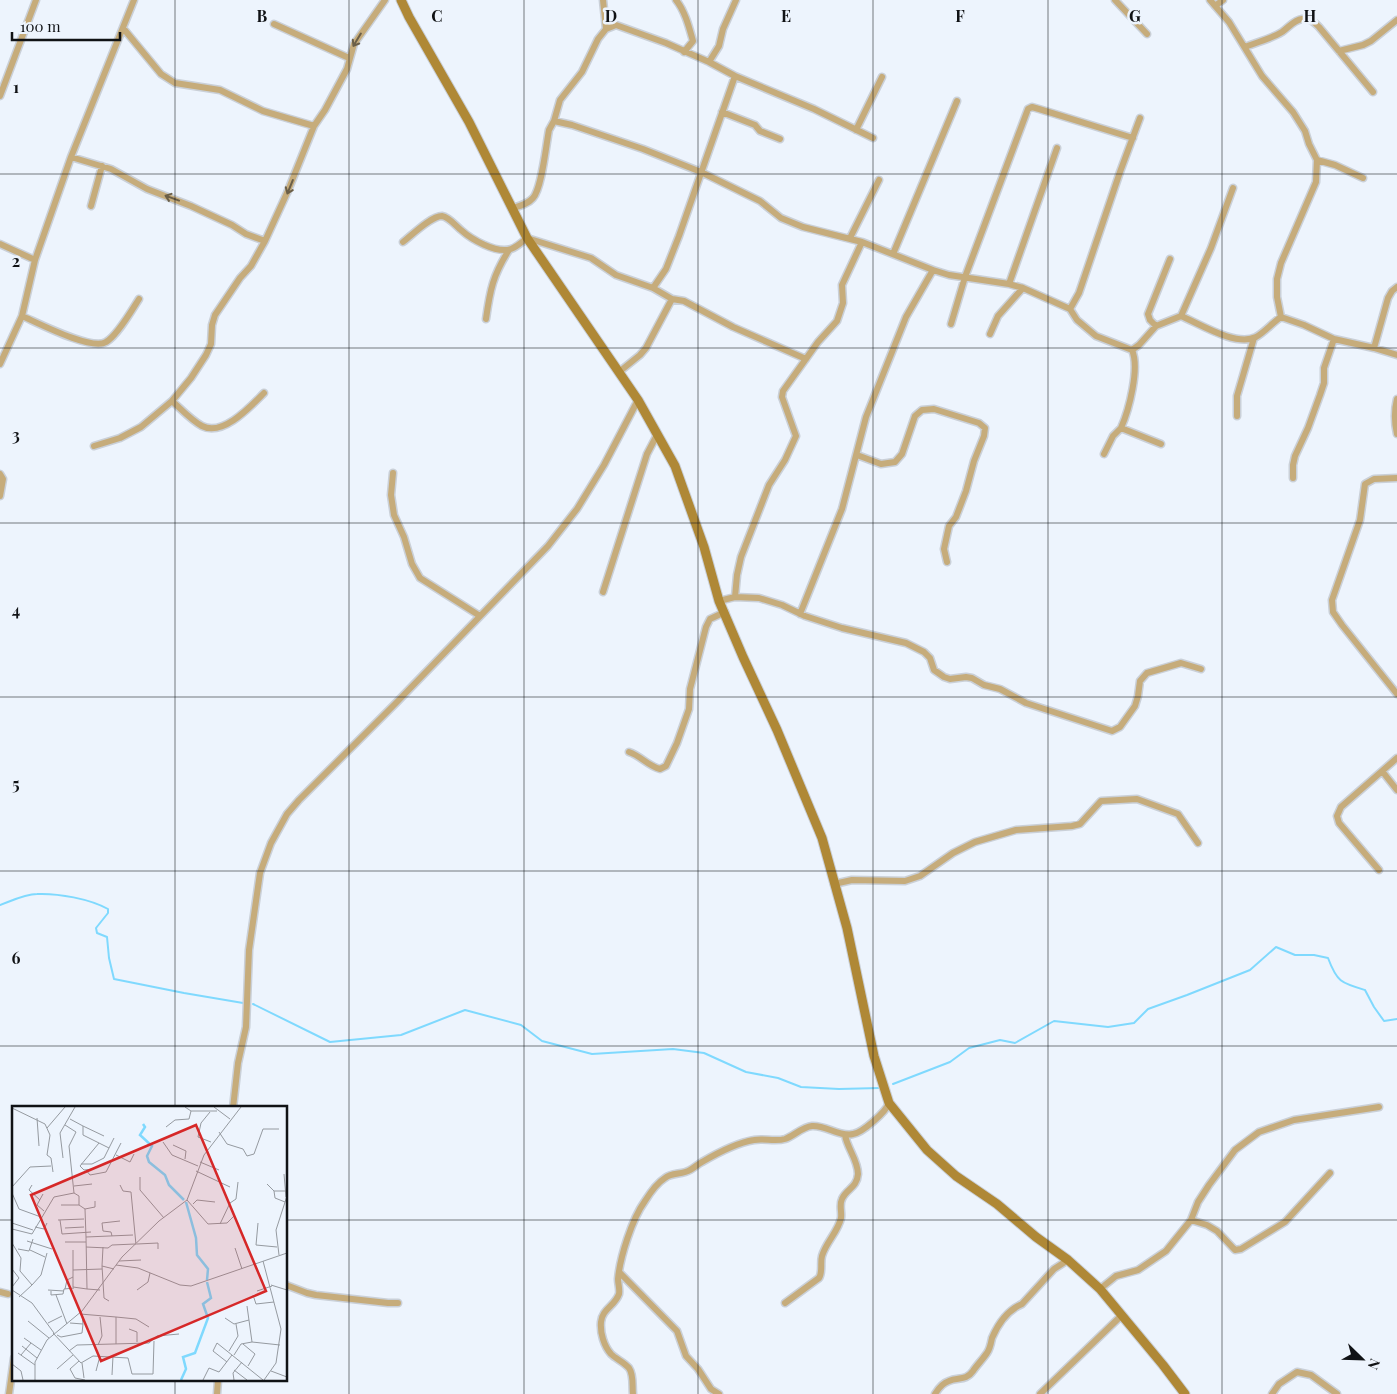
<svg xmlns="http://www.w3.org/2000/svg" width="1397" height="1394" font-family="'Playfair Display',serif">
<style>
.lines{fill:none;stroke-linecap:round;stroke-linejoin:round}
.stream{stroke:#7fd9fe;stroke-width:2}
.street-casing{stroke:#cad0d8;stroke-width:9}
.secondary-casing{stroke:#cad0d8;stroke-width:11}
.street{stroke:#c6ac7b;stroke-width:6}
.secondary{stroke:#af8836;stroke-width:9}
.oneway{stroke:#6b5f48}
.grid{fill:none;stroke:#101215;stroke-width:1;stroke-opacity:0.55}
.inset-river{fill:none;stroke:#7fd9fe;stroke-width:2.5}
.inset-road{fill:none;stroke:#959aa0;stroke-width:1}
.view{fill:#d62828;fill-opacity:0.15;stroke:#d62828;stroke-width:2.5}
.inset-edge{fill:none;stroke:#101215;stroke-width:2.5}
.grid-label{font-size:16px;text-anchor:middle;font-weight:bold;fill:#101215;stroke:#edf4fd;stroke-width:5;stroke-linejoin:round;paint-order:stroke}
</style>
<rect width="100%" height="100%" fill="#edf4fd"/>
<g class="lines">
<path class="stream" d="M0,905c11,-4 25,-11 37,-11 21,-1 53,5 71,15v4l-12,15 1,5 10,4 2,21 5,21 70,14 59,10
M253,1004l77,38 71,-7 64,-25 56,15 21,16 50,13 81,-5 31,4 42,19 32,6 23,9 38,2 41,-1
M893,1084l57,-22 19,-14 31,-8 15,3 39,-22 54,6 26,-4 14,-14 39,-14 63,-25 26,-23 19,8h19l14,3c9,24 13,25 37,32l9,17 10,14 13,-2"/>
<g class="street-casing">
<path id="street" d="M603,0l3,29
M676,0c9,11 13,27 17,41l-9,11
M1115,0l32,34
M1210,0l19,22 33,54 31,36 12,19 4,13 8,16 -1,22 -35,81 -4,16v18l4,20
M1215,6l8,-6
M274,24l75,34
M123,28l38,46 14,9 45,7 43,21 51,15
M1245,47c12,-5 26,-8 37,-15 7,-5 12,-12 20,-13 8,-1 12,3 17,8l54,65
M1339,51l24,-6 8,-4 26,-21
M709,62l10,-16 4,-17 13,-29
M735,76l79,33 59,29
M0,96l36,-96
M722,112l33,13 5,6 20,8
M554,121l6,-21 22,-28 16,-33 8,-10 10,-4 50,18 43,19 26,14 -56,160 -13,33 -13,19
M856,130l26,-53
M71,157l40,12 36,20 44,17 41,19 14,9 19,7 22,-48 27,-67 11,-16 22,-41 7,-25 31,-44
M1317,160l18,5 28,13
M91,206l11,-40
M513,208c7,-2 15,-4 20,-10 9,-10 13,-53 16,-68l5,-9 18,4 71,24 58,23 59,29 21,17 22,9 59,15 71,28
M850,238l29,-58
M403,242c9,-7 28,-26 39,-26 7,1 14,10 19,14 10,9 35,24 50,19 6,-2 11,-7 16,-11l64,20 25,17 37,13 19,11
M0,244l35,16
M893,254l64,-153
M1009,284l48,-136
M1070,309l9,-16 41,-121 20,-54
M22,316c16,7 70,35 84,26 11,-6 26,-32 33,-43
M1181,316c19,8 55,31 75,21 9,-5 16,-14 25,-20l23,8 30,14 40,9 23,7
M486,319c4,-29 7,-44 23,-69
M951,324l14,-47 63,-168 4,-2 7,2 94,29
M1156,326l-6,-6 -2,-6 22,-55
M990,334l8,-18 25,-28
M1374,348l14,-50 4,-7 5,-4
M1132,350l7,-5 17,-19 25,-10 30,-68 22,-60
M1132,350c8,18 -3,60 -11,78l40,16
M0,364l22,-48 13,-56 36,-103 63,-157
M619,372l21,-17 6,-7 26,-49 12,2 49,26 73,32
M1397,399c-3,12 -3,22 0,35
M172,401c9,8 19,19 30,25 21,11 49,-20 62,-33
M1237,416v-20l17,-58
M94,446l26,-8 21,-11 31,-26 19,-23 15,-23 5,-11 1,-19 3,-10 25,-37 11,-12 14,-25
M1104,454l9,-18 8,-8
M857,455l24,9 14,-2 7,-8 13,-38 7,-6 12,-1 45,14 6,5 -1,8 -10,25 -8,30 -10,26 -7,9 -5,23 3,13
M393,473l-2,22 3,20 10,22 8,27 8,14 60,38
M0,474l3,5 -3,17
M1293,478v-13l2,-9 13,-28 12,-33 4,-12v-15l10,-29
M1397,478l-23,1 -9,5 -5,36 -28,80 1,12 9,13 55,69
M603,592l44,-138 10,-19
M735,597l2,-22 4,-18 28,-72 16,-25 11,-24 -14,-39 1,-6 35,-49 19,-21 6,-18 -1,-18 20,-43
M719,601l16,-4 24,1 23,7 23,11 37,12 64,15 18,9 6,6 4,12 10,7 6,2 16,-2 6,1 12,7 16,4 26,14 86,28 8,-4 15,-21 3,-10 2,-15 7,-8 34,-10 20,6
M800,614l42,-105 24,-92 40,-100 27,-47 16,5 60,9 14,4 47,21 7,11 19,16 36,14
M629,752c12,4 19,14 31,17l6,-3 11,-23 12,-34 1,-20 16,-62 4,-8 15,-7
M1382,771l15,19
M1379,870l-40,-47 -2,-7 4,-9 56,-49
M834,884l18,-4 53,1 15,-5 33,-23 22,-11 41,-12 56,-4 8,-2 21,-23 36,-2 41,15 20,29
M233,1108l5,-45 8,-36 3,-77 11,-77 11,-30 16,-29 12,-14 96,-96 153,-158 29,-37 27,-44 34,-65
M1191,1220l16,5 10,6 18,19 6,-1 44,-27 45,-49
M619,1272l58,59 9,25 12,13 13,20 8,5
M286,1285l21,8 9,2 72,8h10
M1100,1289l16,-13 22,-6 28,-19 25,-31 7,-18 11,-17 26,-35 24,-18 35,-12 85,-13
M0,1292l8,2
M785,1303l34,-25c4,-6 1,-15 3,-22 4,-14 16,-24 19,-38 1,-6 -2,-13 1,-19 4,-10 15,-11 16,-25 0,-14 -11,-26 -13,-39
M9,1394l5,-36
M217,1394l1,-14
M633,1394c-1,-8 1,-19 -4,-26 -5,-6 -13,-9 -18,-14 -7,-8 -11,-21 -10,-32 1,-13 14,-16 18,-28 1,-5 -1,-10 -1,-15 2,-22 14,-60 27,-78 5,-8 12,-18 20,-23 7,-6 17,-3 25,-8 4,-2 8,-6 12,-8 17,-10 34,-19 52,-22 10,-2 21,2 31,-1 9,-3 17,-12 27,-13 14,-1 27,11 41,8 9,-1 33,-22 36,-31
M935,1394c3,-5 8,-11 14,-13 9,-4 17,0 24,-10 4,-6 10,-12 14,-18 3,-4 4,-10 5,-15 6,-14 16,-28 30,-34l32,-35 14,-9
M1040,1394l81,-78
M1272,1394l7,-10 18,-12 14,3 26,19"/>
</g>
<g class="secondary-casing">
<path id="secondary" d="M401,0l8,17 60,105 58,116 111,162 37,66 29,81 15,54 24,56 34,73 45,108 25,90 27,128 15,47 38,47 29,26 41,28 39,33 32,23 32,29 63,76 22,29"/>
</g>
<use href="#street" class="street"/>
<use href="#secondary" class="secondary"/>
</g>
<defs><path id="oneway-shaft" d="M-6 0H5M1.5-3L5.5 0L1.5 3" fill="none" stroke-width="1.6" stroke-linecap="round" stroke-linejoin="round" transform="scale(1.25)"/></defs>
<g class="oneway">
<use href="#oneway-shaft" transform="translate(357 40) rotate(121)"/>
<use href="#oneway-shaft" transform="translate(290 187) rotate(112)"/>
<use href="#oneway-shaft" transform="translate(172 198) rotate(-160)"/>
</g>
<path class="grid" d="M175,0v1108M349,0v1394M524,0v1394M698,0v1394M873,0v1394M1048,0v1394M1222,0v1394M0,174h1397M0,348h1397M0,523h1397M0,697h1397M0,871h1397M0,1046h1397M0,1220h14M286,1220h1111M175,1380v14"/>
<g transform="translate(12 1106)">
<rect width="275" height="275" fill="#edf4fd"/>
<path class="inset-river" d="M131,18l2,3 -5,8 12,11 -5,10 2,6 16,13 4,10 15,15M174,96l10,36 1,17 11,14 -1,11M169,274l5,-11 -3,-12 12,-4 13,-35 -5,-14 8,-6 -4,-16"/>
<path class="inset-road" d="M173,1l6,4h26M202,1l16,12M0,2l33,16 5,11 -3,20 4,3 2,14M198,6l-9,11 -3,14 13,5M25,12l2,28M58,13l13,7v9l26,13M53,19l11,7 -7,14 5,47 5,3v9M71,20l21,10M154,21l9,-7 14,-1 2,-8M35,22l18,-21M207,26l8,12 16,5 4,7 7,-2 9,-25h16M151,36l9,13 26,11M161,39l13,6 -1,8M104,49l14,7 4,-8M51,52l-3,-25 15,-26M188,56l19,8M69,58h11l12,-6 10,-20M81,63l-9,1 -4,-4 19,-23M74,64l4,5 16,-3 15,-29M184,65l34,16M272,68l2,23M128,71v13l24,28M255,78l7,7h11M20,79l-3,5 11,10M108,79l3,6 8,1 5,53M62,80l18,-2M0,81l18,-20 21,-1M262,85l1,7 10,4M0,87l7,16 22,8M31,88l-6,11 7,6M175,94l21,24 19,-1 8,-8M181,98l4,-4 18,2M49,99h18l6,4M73,103l1,28 47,-2M73,103l10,-2v-6M46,114l26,-1M48,114l2,14 29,-2M0,117l21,7M246,117l-2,22 21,2M208,118l10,-21 6,-4 2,-17M23,121l9,2 3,-6M53,122l19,-1M0,123l20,5 22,-37 20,-4M100,130l-1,-4 -8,-1 -1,-8 18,-2M74,131l1,52 13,1M15,135l25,8M53,136h21M0,137l9,15 -1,13 12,14 -13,12M125,138l21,-1v6M74,141l22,1 4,-3 23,-1M91,141l-1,19 12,3M223,142l7,21M6,143l11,2 4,-12M18,144l15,7M267,149l-3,-25 11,-34M107,155l22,-1M251,155l18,68 -5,34 -12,17M104,159l22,3 42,17 11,1 96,-33M90,160l2,32 5,3M0,163l7,9 -7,9M61,164v-20M20,179l9,-10 6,-22M259,179l16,5M53,183l2,-9 6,-3M75,183l-14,-2v-17l29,-1M0,184l20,13 22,30M36,184l16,1M125,184l11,-8 2,-9M39,185v4l12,-1 1,-5 10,-1M245,185l15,-5M44,189l11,29M241,189l3,9 18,-2M235,200l5,36 28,3M68,208l36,3v27M104,211l20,2 13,8M213,212l9,6 15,-4M16,215l21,17M36,217l14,-7M58,217l13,1 -1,-9M117,223l8,3v10M41,227l28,30 12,-7 35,2M45,229l4,2 21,-4 1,-9M12,232l17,12M231,238l12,10 -7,12M86,239l4,-9 -2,-19M10,240l15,12M57,245l8,-6 72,-2 8,-7 22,-2M217,245l9,-15 -2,-12M6,247l17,12M9,249l10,-12M222,249l7,-11 11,-2M116,252l4,16h21l1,-33M67,255l-9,8 5,9 10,2M215,256l-14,-11 4,-8 46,37M70,257l2,15M0,258l9,7 2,9M45,263l16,-14M222,264l13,10M84,265l4,-15M259,265l16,6M100,269l1,-19M23,274v-18l12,-22 35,-29 40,-54 37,-36 28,-21 17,-45 37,-48M191,274l6,-12 10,4 13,-17M222,274l-1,-7 9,-11"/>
<path class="view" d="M184,19l70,166 -165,70 -70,-166z"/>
<rect width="275" height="275" class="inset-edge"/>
</g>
<g class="grid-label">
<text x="262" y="22">B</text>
<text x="437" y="22">C</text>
<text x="611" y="22">D</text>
<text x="786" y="22">E</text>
<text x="960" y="22">F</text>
<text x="1135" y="22">G</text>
<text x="1310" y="22">H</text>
<text x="16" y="93">1</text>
<text x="16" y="267">2</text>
<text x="16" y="441">3</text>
<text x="16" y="616">4</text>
<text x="16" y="790">5</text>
<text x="16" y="964">6</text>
</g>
<g transform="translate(1362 1359) rotate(113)" stroke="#edf4fd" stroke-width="4" paint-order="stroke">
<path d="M0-4L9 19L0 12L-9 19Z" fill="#101215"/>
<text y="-8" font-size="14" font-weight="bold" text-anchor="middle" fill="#101215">N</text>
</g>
<path d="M12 32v8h108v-8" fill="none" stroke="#101215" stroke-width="2.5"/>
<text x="20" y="32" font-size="15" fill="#101215" stroke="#edf4fd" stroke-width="4" paint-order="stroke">100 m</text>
</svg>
